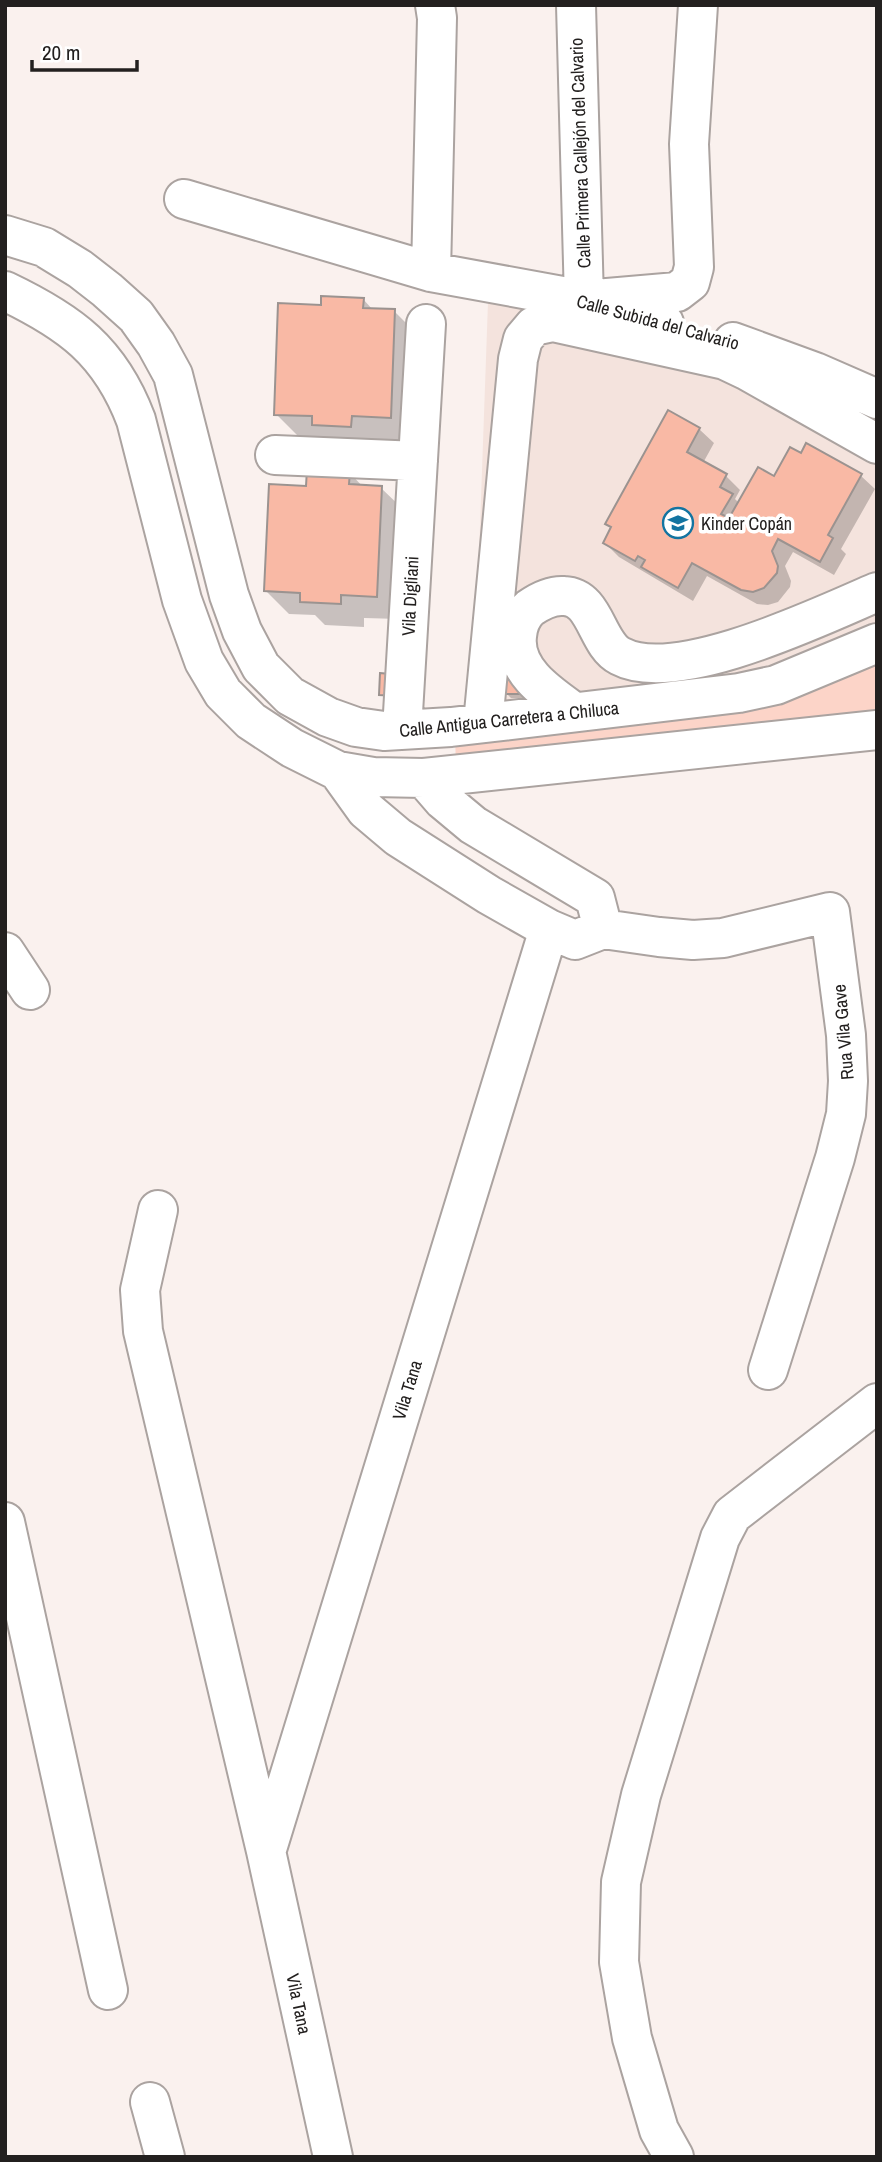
<svg xmlns="http://www.w3.org/2000/svg" width="882" height="2162" font-family="'Archivo Narrow',sans-serif">
<style>
.built{fill:#f4e3dd}
.green{fill:#fcd4c8}
.shadow{fill:#0003}
.building{fill:#f9b9a5;stroke:#9b9390;stroke-width:2}
.lines{fill:none;stroke-linecap:round;stroke-linejoin:round}
.minor-casing{stroke:#aba3a0;stroke-width:42}
.minor{stroke:#fff;stroke-width:38}
.labels{text-anchor:middle;dominant-baseline:central;stroke-width:7;stroke-linejoin:round;paint-order:stroke}
.street-label{font-size:18px;fill:#23201f;stroke:#fff}
.poi-label{font-size:18px;fill:#23201f;stroke:#fff;text-anchor:start}
</style>
<rect width="100%" height="100%" fill="#faf1ee"/>
<path class="built" d="M488,302l237,46 152,56v238l-30,14 -374,68z"/>
<path class="green" d="M877,642v87l-421,45 -1,-47 121,-15z"/>
<path class="shadow" d="M363,299l10,11 21,1 23,23 -4,107 -38,-2 -1,10 -75,-12 -23,-23 46,-107z
M699,429l15,14 -11,20 23,13 14,14 -5,9 4,4 35,-25 86,-3 15,14 -34,60 5,5 -12,21 -41,-23 -8,14 6,15 -1,6 -12,15 -10,3 -11,-1 -50,-28 -14,25 -74,-44 -14,-14 7,-14 -5,-5z
M350,473l13,14 18,1 24,23 -6,108 -35,-1v9l-39,-2 -10,-10 -26,-1 -23,-23 42,-103z
M506,677l20,21h-15l-4,-4z"/>
<path class="building" d="M321,296l43,2 -1,10 32,1 -4,109 -39,-2 -1,11 -39,-2v-9l-38,-1 4,-112 43,2z
M668,410l32,18 -13,24 40,22 -7,13 13,7 -12,20 8,4 29,-51 16,9 16,-29 11,6 5,-10 56,31 -34,61 5,3 -13,24 -42,-23 -6,12 6,15 -1,7 -13,15 -11,4 -12,-2 -49,-27 -14,25 -37,-21 4,-7 -7,-4 -3,5 -32,-18 8,-16 -6,-3z
M307,469l43,3 -1,12 33,2 -5,111 -36,-2v9l-41,-2v-9l-36,-2 5,-107 37,2z
M380,673l20,2 -2,21 -19,-1z
M504,675l18,1v18h-17z"/>
<g class="lines">
<g class="minor-casing">
<path id="minor" d="M576,5l8,295 93,-8 13,-10 4,-15 -5,-123 9,-139
M184,199l247,73 153,28 80,23
M5,235l39,12 36,22 27,21 29,26 20,28 17,31 56,220 13,36 19,36 29,29 38,21 28,10 28,4 67,-4 288,-34 37,-8 101,-42
M431,272l6,-254 -2,-13
M5,291c65,31 105,60 131,129l46,180 22,61 19,32 28,28 41,27 46,23 35,6 51,1 453,-48
M733,342l82,30 62,27
M275,455l143,6
M574,712c-25,-18 -61,-41 -57,-76 1,-11 5,-21 13,-28 10,-7 21,-13 34,-12 32,1 32,48 56,60 56,30 201,-40 257,-64
M483,723l35,-364 5,-20 11,-13 19,-4 172,38 21,10 131,74
M402,730l24,-406
M338,771l28,39 32,27 91,58 60,34 26,11 28,-11 56,8 34,3 30,-2 107,-26 16,123 2,46 -2,33 -11,44 -67,212
M424,778l19,22 30,25 122,73 8,31
M5,952l25,38
M158,1210l-18,80 3,41 123,520 67,306
M5,1522l103,468
M267,1849l282,-920
M150,2102l15,55
M674,2157l-15,-27 -27,-92 -13,-76 2,-80 20,-87 79,-257 12,-23 145,-112"/>
</g>
<use href="#minor" class="minor"/>
</g>
<defs>
<g id="school-ring" transform="scale(1.575)"><circle r="9.5" fill="#fff" stroke="#1374a1" stroke-width="1.5"/><path d="M0-5L7-2L0 1L-7-2ZM-4 1L0 2.5L4 1V4Q0 6-4 4Z" fill="#1374a1"/></g>
</defs>
<g fill-rule="evenodd">
<use href="#school-ring" x="678" y="523"/>
</g>
<g class="labels">
<g class="street-label">
<text transform="translate(580 153) rotate(-92)">Calle Primera Callejón del Calvario</text>
<text transform="translate(658 322) rotate(15)">Calle Subida del Calvario</text>
<text transform="translate(410 596) rotate(-87)">Vila Digliani</text>
<text transform="translate(509 719) rotate(-6)">Calle Antigua Carretera a Chiluca</text>
<text transform="translate(843 1032) rotate(-95)">Rua Vila Gave</text>
<text transform="translate(407 1390) rotate(-73)">Vila Tana</text>
<text transform="translate(299 2004) rotate(78)">Vila Tana</text>
</g>
<g class="poi-label">
<text x="701" y="523">Kinder Copán</text>
</g>
</g>
<rect width="882" height="2162" fill="none" stroke="#23201f" stroke-width="14"/>
<path d="M32 60v10h105v-10" fill="none" stroke="#23201f" stroke-width="3.5"/>
<text x="42" y="60" font-size="21" fill="#23201f" stroke="#ffffff" stroke-width="5" paint-order="stroke">20 m</text>
</svg>
